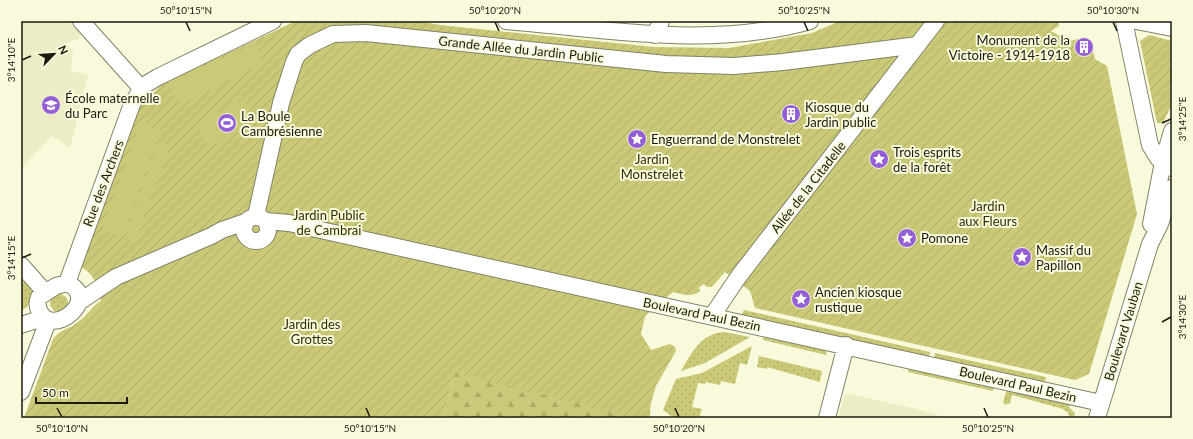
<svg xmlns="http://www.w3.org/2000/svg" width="1193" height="439" font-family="Lato,sans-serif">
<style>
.built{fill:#ecedc7}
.grass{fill:url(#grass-dots)}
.forest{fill:url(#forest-firs)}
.garden{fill:url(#garden-furrows)}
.pitch{fill:#c9c977}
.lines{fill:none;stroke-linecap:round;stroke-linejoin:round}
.minor-casing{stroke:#828267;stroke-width:18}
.minor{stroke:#fff;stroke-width:16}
.ticks{fill:none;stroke:#1a1a0f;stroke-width:1.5}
.labels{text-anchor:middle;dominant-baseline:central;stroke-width:4;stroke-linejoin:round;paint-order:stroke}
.poi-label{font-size:13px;fill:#1a1a0f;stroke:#f9fadb;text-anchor:start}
.street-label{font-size:13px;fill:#1a1a0f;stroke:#f9fadb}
.park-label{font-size:13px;fill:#2e2d07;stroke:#f9fadb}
.neatline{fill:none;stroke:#1a1a0f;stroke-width:1.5}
.ticks-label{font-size:10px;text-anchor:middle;fill:#1a1a0f}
</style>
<defs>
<pattern id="grass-dots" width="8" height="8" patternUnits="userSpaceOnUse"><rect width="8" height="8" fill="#c9c977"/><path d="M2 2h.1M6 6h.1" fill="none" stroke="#acac66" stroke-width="1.8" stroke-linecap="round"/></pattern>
<pattern id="forest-firs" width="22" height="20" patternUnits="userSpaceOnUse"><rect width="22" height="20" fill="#c9c977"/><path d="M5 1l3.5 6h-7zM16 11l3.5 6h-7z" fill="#acac66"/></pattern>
<pattern id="garden-furrows" width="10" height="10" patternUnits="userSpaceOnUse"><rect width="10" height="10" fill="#c9c977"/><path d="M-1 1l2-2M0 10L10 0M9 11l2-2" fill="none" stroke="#acac66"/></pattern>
</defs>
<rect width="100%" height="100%" fill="#f9fadb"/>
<path class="built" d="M21,21h48l12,13 -2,3 1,2 -15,4 8,8 -2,20 17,4 -18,73 -18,-12 -31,32z
M845,393l72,16 31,9h-110z"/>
<path class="grass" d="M27,280c8,12 7,24 -6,31v-27z
M50 303a9 9 0 1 1 18 0a9 9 0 1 1-18 0Z
M744,310l186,42 -1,6 -188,-42z
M724,332l26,5 -45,26 -24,8c10,-17 20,-38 43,-39z
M764,335l63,14 -1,6 -63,-15z
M752,346l-5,19 -7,-2 -5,21 -14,-3 -1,4 -14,-3 -1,2 -7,-1 -6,24 10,2 -3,9h-25l-11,-8 13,-31 26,-6z
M935,353l111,24 -1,5 -111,-23z
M759,356l63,15 -2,11 -53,-15v2l-10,-2z
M909,365l86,20 -2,6 -85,-19z
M1007,389l63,14 -1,4 6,6 -1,5h-4l-2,-5 -5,-4 -51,-14 -2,8 -5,2 -2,-3z"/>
<path class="forest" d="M455,372l196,40 -2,6h-205z"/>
<path class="garden" d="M296,21h122l22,4 214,22 75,1 83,-15 28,-12h218l1,5 -8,5 17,10 11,-2 4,1 -3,8 5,1 4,-5 3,4 3,11 12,7 30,148 -48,160 -14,6 -320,-72 -5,-17 -25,-19 -13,15h-5l-3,-3 -5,3 1,4c-8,7 -18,3 -27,1l-28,24 -4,18 10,16 19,-6 5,3 1,4 -20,35 -5,17 -2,15h-14l-180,-46 -11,46h-420l29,-79c10,-12 14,-8 25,-17 9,-6 14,-16 23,-21 -2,-15 -8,-29 -22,-35l59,-156 7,-9 17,-17z
M1149,35l23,6v63l-9,19h-6l-17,-82z"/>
<path class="pitch" d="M255,43l9,20 -84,41 -11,-21z
M244,99l13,24 -48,24 -12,-24z
M140,124h6l14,7 -38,107 -20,-8z
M159,141l11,4 -35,97 -10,-4z"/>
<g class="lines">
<g class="minor-casing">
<path id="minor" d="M81,21l60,67
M506,21c101,8 204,28 304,0
M1124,21l26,124 8,13 14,10
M1136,21l36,7
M655,35l6,-14
M256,216l25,-113 13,-41 4,-8 12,-9 23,-11 33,-1 300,31 68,2 49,-4 135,-17
M244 229a12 12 0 1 1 24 0a12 12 0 1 1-24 0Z
M266,221l23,2 812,180
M1151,224l12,-62 9,-31
M21,265l24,27
M67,283l65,-179 11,-18 15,-9 115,-56
M67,283c35,16 -15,55 -27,29 -3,-5 -3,-10 -1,-15l17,-11z
M79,302l37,-25 95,-41 11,-6 23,-8
M712,316l27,-40 197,-255
M21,325l22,-7
M21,392l27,-71
M827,418l19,-73
M1097,418l53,-174 10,-20 12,-36"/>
</g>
<use href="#minor" class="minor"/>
</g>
<path class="ticks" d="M186,22l4,9M495,22l4,9M804,22l4,9M1113,22l4,9M22,60l9,-4M1162,123l9,-4M22,258l9,-4M1162,322l9,-5M57,408l5,9M366,408l4,9M675,408l4,9M984,408l4,9"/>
<defs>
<g id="building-disc" transform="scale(1)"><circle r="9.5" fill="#945ed6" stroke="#f9fadb"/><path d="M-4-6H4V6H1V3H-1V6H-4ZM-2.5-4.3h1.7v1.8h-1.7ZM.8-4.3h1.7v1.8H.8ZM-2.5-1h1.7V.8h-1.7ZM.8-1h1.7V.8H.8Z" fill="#fff"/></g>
<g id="school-disc" transform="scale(1)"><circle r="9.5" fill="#945ed6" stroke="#f9fadb"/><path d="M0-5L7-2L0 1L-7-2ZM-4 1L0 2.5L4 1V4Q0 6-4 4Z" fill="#fff"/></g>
<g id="stadium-disc" transform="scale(1)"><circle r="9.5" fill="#945ed6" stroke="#f9fadb"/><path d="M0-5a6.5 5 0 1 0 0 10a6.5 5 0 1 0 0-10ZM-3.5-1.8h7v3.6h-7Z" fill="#fff"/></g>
<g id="sight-disc" transform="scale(1)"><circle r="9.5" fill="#945ed6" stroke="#f9fadb"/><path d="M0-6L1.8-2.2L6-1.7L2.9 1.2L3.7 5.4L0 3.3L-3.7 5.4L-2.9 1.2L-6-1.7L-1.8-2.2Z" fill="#fff"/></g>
</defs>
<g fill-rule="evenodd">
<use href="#building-disc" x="1084" y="47"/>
<use href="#school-disc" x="51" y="105"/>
<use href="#building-disc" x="791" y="114"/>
<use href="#stadium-disc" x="227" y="123"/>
<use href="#sight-disc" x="637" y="139"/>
<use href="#sight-disc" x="879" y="159"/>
<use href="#sight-disc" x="907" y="238"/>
<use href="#sight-disc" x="1022" y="257"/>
<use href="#sight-disc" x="801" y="299"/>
</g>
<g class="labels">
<g class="poi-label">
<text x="1070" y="40" text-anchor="end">Monument de la<tspan x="1070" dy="15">Victoire - 1914-1918</tspan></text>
<text x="65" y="98">École maternelle<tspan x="65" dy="15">du Parc</tspan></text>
<text x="805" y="107">Kiosque du<tspan x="805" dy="15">Jardin public</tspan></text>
<text x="241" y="116">La Boule<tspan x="241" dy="15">Cambrésienne</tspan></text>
<text x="651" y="139">Enguerrand de Monstrelet</text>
<text x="893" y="152">Trois esprits<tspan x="893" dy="15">de la forêt</tspan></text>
<text x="921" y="238">Pomone</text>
<text x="1036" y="250">Massif du<tspan x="1036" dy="15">Papillon</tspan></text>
<text x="815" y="292">Ancien kiosque<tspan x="815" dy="15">rustique</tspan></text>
</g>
<g class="street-label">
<text transform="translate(521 49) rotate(6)">Grande Allée du Jardin Public</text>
<text transform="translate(103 183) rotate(-69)">Rue des Archers</text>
<text transform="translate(808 187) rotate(-52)">Allée de la Citadelle</text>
<text transform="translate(702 314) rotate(12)">Boulevard Paul Bezin</text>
<text transform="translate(1123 331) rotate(-73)">Boulevard Vauban</text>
<text transform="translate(1018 384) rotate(13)">Boulevard Paul Bezin</text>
</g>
<g class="park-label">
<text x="652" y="159">Jardin<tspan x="652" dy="15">Monstrelet</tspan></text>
<text x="988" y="206">Jardin<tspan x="988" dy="15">aux Fleurs</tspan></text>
<text x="329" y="215">Jardin Public<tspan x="329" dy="15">de Cambrai</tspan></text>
<text x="312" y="324">Jardin des<tspan x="312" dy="15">Grottes</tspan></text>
</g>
</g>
<rect width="1193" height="439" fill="none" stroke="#f9fadb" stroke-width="44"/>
<g transform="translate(54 54) rotate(65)" stroke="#f9fadb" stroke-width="3" paint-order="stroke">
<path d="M0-3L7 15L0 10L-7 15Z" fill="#1a1a0f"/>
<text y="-6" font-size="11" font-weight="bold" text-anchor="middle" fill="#1a1a0f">N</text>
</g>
<path d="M36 397v6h91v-6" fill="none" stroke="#1a1a0f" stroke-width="2"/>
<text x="42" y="397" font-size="12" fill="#1a1a0f" stroke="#f9fadb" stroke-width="3" paint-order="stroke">50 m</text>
<rect x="22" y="22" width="1149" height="395" class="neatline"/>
<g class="ticks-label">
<text x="186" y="14">50°10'15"N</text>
<text x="495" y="14">50°10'20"N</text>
<text x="804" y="14">50°10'25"N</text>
<text x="1113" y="14">50°10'30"N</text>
<text transform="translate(11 60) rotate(-90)" y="4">3°14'10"E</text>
<text transform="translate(1182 119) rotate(-90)" y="4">3°14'25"E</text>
<text transform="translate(11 258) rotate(-90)" y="4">3°14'15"E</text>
<text transform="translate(1182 317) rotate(-90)" y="4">3°14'30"E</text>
<text x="62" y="432">50°10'10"N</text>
<text x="370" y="432">50°10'15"N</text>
<text x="679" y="432">50°10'20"N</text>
<text x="988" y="432">50°10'25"N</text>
</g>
</svg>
